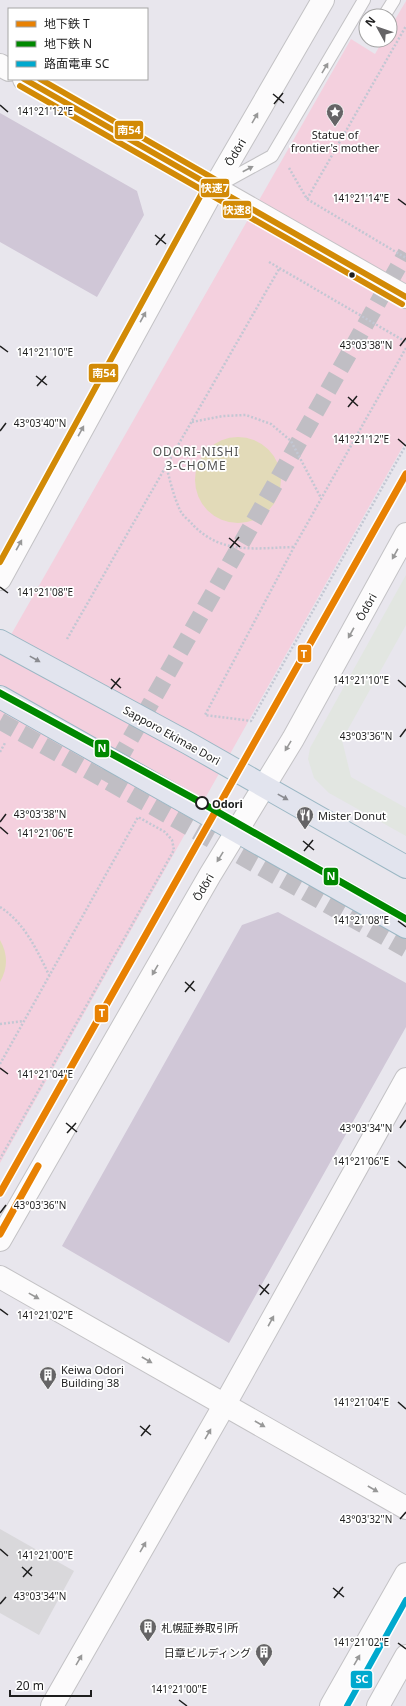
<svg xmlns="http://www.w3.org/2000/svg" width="406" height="1706" font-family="'Noto Sans','Noto Sans JP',sans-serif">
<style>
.religious{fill:#d9d8db}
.construction{fill:#d0c7d7}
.park{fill:#f4d0de}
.plaza{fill:#e2e6e1}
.water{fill:#e2dab8}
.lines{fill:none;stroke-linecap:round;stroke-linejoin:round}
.pedestrian-tunnel{stroke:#c0bec4;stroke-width:17;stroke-dasharray:17 8;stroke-linecap:butt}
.service-casing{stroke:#c3c2c5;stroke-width:14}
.minor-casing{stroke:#c3c2c5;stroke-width:24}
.tertiary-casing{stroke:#c3c2c5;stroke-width:24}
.trunk-casing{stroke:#9bb7c4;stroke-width:24}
.path{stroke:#c3c7d3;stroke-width:2.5;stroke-dasharray:2 2;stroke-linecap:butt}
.service{stroke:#fcfbfc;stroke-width:12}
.minor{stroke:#fcfbfc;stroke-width:22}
.tertiary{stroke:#fcfbfc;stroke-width:22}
.trunk{stroke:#e2e4ee;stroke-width:22}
.bus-1-casing{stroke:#fff;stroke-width:9}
.bus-2-casing{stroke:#fff;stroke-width:9}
.bus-3-casing{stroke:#fff;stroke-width:9}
.bus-1{stroke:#d28a06;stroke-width:6}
.bus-2{stroke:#d28a06;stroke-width:6}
.bus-3{stroke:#d28a06;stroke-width:6}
.tram-1-casing{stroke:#fff;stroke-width:9}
.tram-1{stroke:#00a9ce;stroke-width:6}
.metro-1-casing{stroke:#fff;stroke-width:10}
.metro-2-casing{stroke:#fff;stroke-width:10}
.metro-1{stroke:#e88103;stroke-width:7}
.metro-2{stroke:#080;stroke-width:7}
.oneway{fill:#989898}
.oneway2{fill:#8a8b90}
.ticks{fill:none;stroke:#1e1e1e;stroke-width:1.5}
.bus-dot{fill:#1e1e1e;stroke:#fff;stroke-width:1.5}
.stop-dot{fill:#fff;stroke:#1e1e1e;stroke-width:2}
.labels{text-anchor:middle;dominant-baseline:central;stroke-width:3.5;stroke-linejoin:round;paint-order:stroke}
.poi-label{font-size:11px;fill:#1e1e1e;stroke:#fff;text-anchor:start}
.street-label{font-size:11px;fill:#1e1e1e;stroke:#fff}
.stop-label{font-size:11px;font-weight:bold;fill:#1e1e1e;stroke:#fff;text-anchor:start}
.neighbourhood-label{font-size:12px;letter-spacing:1px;fill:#515151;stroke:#fff}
.ticks-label{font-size:10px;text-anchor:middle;fill:#1e1e1e;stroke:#fff;stroke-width:3.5;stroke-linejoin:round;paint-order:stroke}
.line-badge{stroke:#fff;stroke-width:1.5}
.badge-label{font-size:11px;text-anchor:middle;font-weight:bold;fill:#fff}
</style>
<rect width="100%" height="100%" fill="#e8e6ed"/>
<path class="religious" d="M0,1529l74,42 -35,64 -39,-22z"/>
<path class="construction" d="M0,113l137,78 7,24 -47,82 -97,-55z
M278,912l128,71v44l-177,316 -167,-97 180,-321z"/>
<path class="park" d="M406,1v440l-406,722v-509l351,-615 24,15 8,-14h7v-12z"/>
<path class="plaza" d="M406,575v50l-64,115 9,37 55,31v28l-77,-43 -15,-15 -6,-19 2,-11z"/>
<path class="water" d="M195 480a43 43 0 1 1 86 0a43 43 0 1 1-86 0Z
M0,940c8,14 8,28 0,42z"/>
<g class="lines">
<path class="pedestrian-tunnel" d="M0,721l406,228
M106,782l300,-529"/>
<g class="service-casing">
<path id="service" d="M384,16l10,-16
M219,185l53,-29 92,-156"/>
</g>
<g class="minor-casing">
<path id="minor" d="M52,1706l173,-302 181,-325"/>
</g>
<g class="tertiary-casing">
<path id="tertiary" d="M0,65l9,5
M24,79l382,218
M0,579l214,-391 109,-188
M0,1240l210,-365 83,-136 113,-205
M0,1277l406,231
M331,1706l75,-132
M378,1706l28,-50"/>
</g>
<g class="trunk-casing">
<path id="trunk" d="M0,641l188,102 218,124
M0,697l406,230"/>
</g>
<path class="path" d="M289,168l18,31 99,59
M307,199l99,-173
M269,262l137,80
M406,348l-112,199 -89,168 46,6 155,-276
M192,422l31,-6 23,-1 25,9 20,17 30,57
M166,465c4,16 8,33 15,47 3,5 9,9 12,13 29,30 63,23 101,22
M67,639l212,-370
M0,752l5,-9
M0,907c24,15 37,43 49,68
M0,1024l23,-3
M0,1064l138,-247 27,15 7,8 2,10 -174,309"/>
<use href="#service" class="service"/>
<use href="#minor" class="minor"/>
<use href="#tertiary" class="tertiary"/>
<use href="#trunk" class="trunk"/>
<g class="bus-1-casing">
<path id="bus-1" d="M24,79l382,218"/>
</g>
<g class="bus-2-casing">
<path id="bus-2" d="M20,86l382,218"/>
</g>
<g class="bus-3-casing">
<path id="bus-3" d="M40,79l178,102
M0,562l207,-378"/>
</g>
<use href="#bus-1" class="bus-1"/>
<use href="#bus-2" class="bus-2"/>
<use href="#bus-3" class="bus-3"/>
<g class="tram-1-casing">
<path id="tram-1" d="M347,1706l59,-106"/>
</g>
<use href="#tram-1" class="tram-1"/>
<g class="metro-1-casing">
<path id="metro-1" d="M0,1193l406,-719
M0,1234l38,-68"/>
</g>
<g class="metro-2-casing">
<path id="metro-2" d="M0,693l202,110 204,116"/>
</g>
<use href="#metro-1" class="metro-1"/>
<use href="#metro-2" class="metro-2"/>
</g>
<defs><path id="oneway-solid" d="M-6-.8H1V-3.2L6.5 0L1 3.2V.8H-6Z"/></defs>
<g class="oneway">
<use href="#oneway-solid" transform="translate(325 68) rotate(-59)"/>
<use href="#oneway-solid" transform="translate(255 118) rotate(-60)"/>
<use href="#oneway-solid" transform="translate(248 169) rotate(-28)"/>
<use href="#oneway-solid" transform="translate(143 317) rotate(-61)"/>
<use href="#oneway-solid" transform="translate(81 431) rotate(-61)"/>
<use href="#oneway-solid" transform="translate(19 545) rotate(-61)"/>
<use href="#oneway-solid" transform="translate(395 554) rotate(119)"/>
<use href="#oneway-solid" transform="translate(351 633) rotate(119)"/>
<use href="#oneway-solid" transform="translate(288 746) rotate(121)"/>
<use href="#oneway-solid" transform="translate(220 857) rotate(122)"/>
<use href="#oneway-solid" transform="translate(155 970) rotate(120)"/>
<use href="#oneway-solid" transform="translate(34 1296) rotate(29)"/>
<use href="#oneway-solid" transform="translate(271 1321) rotate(-61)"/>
<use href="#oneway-solid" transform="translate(147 1360) rotate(30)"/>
<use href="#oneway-solid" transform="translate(260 1424) rotate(30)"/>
<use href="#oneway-solid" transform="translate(208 1434) rotate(-60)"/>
<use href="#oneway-solid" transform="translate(373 1489) rotate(30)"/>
<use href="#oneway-solid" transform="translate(143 1547) rotate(-60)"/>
<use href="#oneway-solid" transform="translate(79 1660) rotate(-60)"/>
<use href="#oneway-solid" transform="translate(357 1660) rotate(-60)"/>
</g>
<g class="oneway2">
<use href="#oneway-solid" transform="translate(35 659) rotate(29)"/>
<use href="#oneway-solid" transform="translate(283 797) rotate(29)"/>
</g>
<path class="ticks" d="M273,94l11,9M274,104l9,-11M0,105l8,7M398,199l8,6M155,235l11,9M156,245l9,-11M0,346l8,6M400,346l6,-8M36,376l11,9M37,386l9,-10M348,397l10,9M348,407l9,-11M0,431l6,-8M398,439l8,7M229,538l11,9M230,548l9,-11M0,587l8,6M111,679l10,9M398,680l8,7M111,689l9,-11M400,737l6,-8M0,822l6,-8M0,827l8,7M303,841l11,9M304,851l9,-11M398,921l8,6M185,982l10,9M185,992l9,-11M0,1068l8,6M66,1123l11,9M400,1128l6,-8M67,1133l9,-10M398,1161l8,7M0,1213l6,-8M259,1285l10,9M260,1295l9,-11M0,1309l8,6M398,1402l8,7M140,1426l11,9M141,1436l9,-11M400,1519l6,-7M0,1549l8,7M22,1567l10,9M23,1577l9,-10M333,1588l11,9M334,1598l9,-11M0,1604l6,-7M398,1643l8,6M179,1700l8,6"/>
<defs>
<g id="sight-pin" transform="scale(0.9)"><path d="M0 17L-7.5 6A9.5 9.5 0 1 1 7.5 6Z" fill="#656466" stroke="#fff"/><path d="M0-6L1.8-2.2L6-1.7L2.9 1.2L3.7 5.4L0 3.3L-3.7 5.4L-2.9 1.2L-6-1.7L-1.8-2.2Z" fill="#fff"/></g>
<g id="restaurant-pin" transform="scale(0.9)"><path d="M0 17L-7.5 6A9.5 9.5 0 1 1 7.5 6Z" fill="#656466" stroke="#fff"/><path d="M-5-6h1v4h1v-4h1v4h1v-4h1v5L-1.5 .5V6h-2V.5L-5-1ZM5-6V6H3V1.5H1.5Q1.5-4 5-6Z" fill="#fff"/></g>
<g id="building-pin" transform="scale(0.9)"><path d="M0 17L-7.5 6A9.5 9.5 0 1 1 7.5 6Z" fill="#656466" stroke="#fff"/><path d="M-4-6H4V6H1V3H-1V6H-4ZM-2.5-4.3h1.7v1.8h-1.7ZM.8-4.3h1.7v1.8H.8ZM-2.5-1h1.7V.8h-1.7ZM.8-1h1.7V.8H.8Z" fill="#fff"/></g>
</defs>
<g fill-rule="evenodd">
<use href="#sight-pin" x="335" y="112"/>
<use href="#restaurant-pin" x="305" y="815"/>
<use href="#building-pin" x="48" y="1375"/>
<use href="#building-pin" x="148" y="1627"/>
<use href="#building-pin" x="264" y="1652"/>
</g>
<circle class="bus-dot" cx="352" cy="275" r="3.5"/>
<circle class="stop-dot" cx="202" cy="803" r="6"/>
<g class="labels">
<g class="poi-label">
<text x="335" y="134" text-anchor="middle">Statue of<tspan x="335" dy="13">frontier's mother</tspan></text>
<text x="318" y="815">Mister Donut</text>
<text x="61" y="1369">Keiwa Odori<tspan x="61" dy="13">Building 38</tspan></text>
<text x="161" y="1627">札幌証券取引所</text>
<text x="251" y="1652" text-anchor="end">日章ビルディング</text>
</g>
<g class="street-label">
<text transform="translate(235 152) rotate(-59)">Ōdōri</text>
<text transform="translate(366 607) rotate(-61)">Ōdōri</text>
<text transform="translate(172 735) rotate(29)">Sapporo Ekimae Dori</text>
<text transform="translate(203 887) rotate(-60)">Ōdōri</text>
</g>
<g class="stop-label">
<text x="212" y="803">Odori</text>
</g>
<g class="neighbourhood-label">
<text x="196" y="451">ODORI-NISHI<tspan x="196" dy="14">3-CHOME</tspan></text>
</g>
</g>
<g class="ticks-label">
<text x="45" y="115">141°21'12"E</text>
<text x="361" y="202">141°21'14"E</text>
<text x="366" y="349">43°03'38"N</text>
<text x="45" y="356">141°21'10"E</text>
<text x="40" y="427">43°03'40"N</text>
<text x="361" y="443">141°21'12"E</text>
<text x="45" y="596">141°21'08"E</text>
<text x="361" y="684">141°21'10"E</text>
<text x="366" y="740">43°03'36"N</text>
<text x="40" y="818">43°03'38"N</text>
<text x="45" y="837">141°21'06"E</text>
<text x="361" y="924">141°21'08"E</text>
<text x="45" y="1078">141°21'04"E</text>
<text x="366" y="1132">43°03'34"N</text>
<text x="361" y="1165">141°21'06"E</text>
<text x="40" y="1209">43°03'36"N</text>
<text x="45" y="1319">141°21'02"E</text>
<text x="361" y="1406">141°21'04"E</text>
<text x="366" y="1523">43°03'32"N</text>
<text x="45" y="1559">141°21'00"E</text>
<text x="40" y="1600">43°03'34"N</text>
<text x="361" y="1646">141°21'02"E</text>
<text x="179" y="1693">141°21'00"E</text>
</g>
<g class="line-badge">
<rect x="114" y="120" width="30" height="20" rx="4" fill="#d28a06"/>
<rect x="200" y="178" width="30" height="20" rx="4" fill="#d28a06"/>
<rect x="222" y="200" width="30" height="19" rx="4" fill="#d28a06"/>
<rect x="88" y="363" width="31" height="20" rx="4" fill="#d28a06"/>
<rect x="297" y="644" width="15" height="19" rx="4" fill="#e88103"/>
<rect x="94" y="739" width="16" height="19" rx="4" fill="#080"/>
<rect x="323" y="867" width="16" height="19" rx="4" fill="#080"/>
<rect x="94" y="1004" width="15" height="19" rx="4" fill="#e88103"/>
<rect x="350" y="1670" width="23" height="19" rx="4" fill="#00a9ce"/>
</g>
<g class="badge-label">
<text x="129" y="134">南54</text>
<text x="215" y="192">快速7</text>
<text x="237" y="214">快速8</text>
<text x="104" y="377">南54</text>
<text x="304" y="658">T</text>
<text x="102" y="752">N</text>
<text x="331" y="880">N</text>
<text x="102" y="1017">T</text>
<text x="362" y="1683">SC</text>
</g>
<rect x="8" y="8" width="140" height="72" fill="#ffffff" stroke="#a5a5a5"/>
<rect x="16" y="21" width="20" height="6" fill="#e88103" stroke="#a5a5a5"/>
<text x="44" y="28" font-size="12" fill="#1e1e1e">地下鉄 T</text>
<rect x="16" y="41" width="20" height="6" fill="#008800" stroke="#a5a5a5"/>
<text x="44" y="48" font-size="12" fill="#1e1e1e">地下鉄 N</text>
<rect x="16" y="61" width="20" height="6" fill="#00a9ce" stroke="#a5a5a5"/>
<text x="44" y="68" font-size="12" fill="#1e1e1e">路面電車 SC</text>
<g transform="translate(378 28) rotate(310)"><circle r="19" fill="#ffffff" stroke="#a5a5a5"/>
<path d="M0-3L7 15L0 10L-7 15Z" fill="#656466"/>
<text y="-6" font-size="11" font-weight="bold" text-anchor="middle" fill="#1e1e1e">N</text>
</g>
<path d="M10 1690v6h81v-6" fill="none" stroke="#1e1e1e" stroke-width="2"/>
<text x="16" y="1690" font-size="12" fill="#1e1e1e" stroke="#ffffff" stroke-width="3" paint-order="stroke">20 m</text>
</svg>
